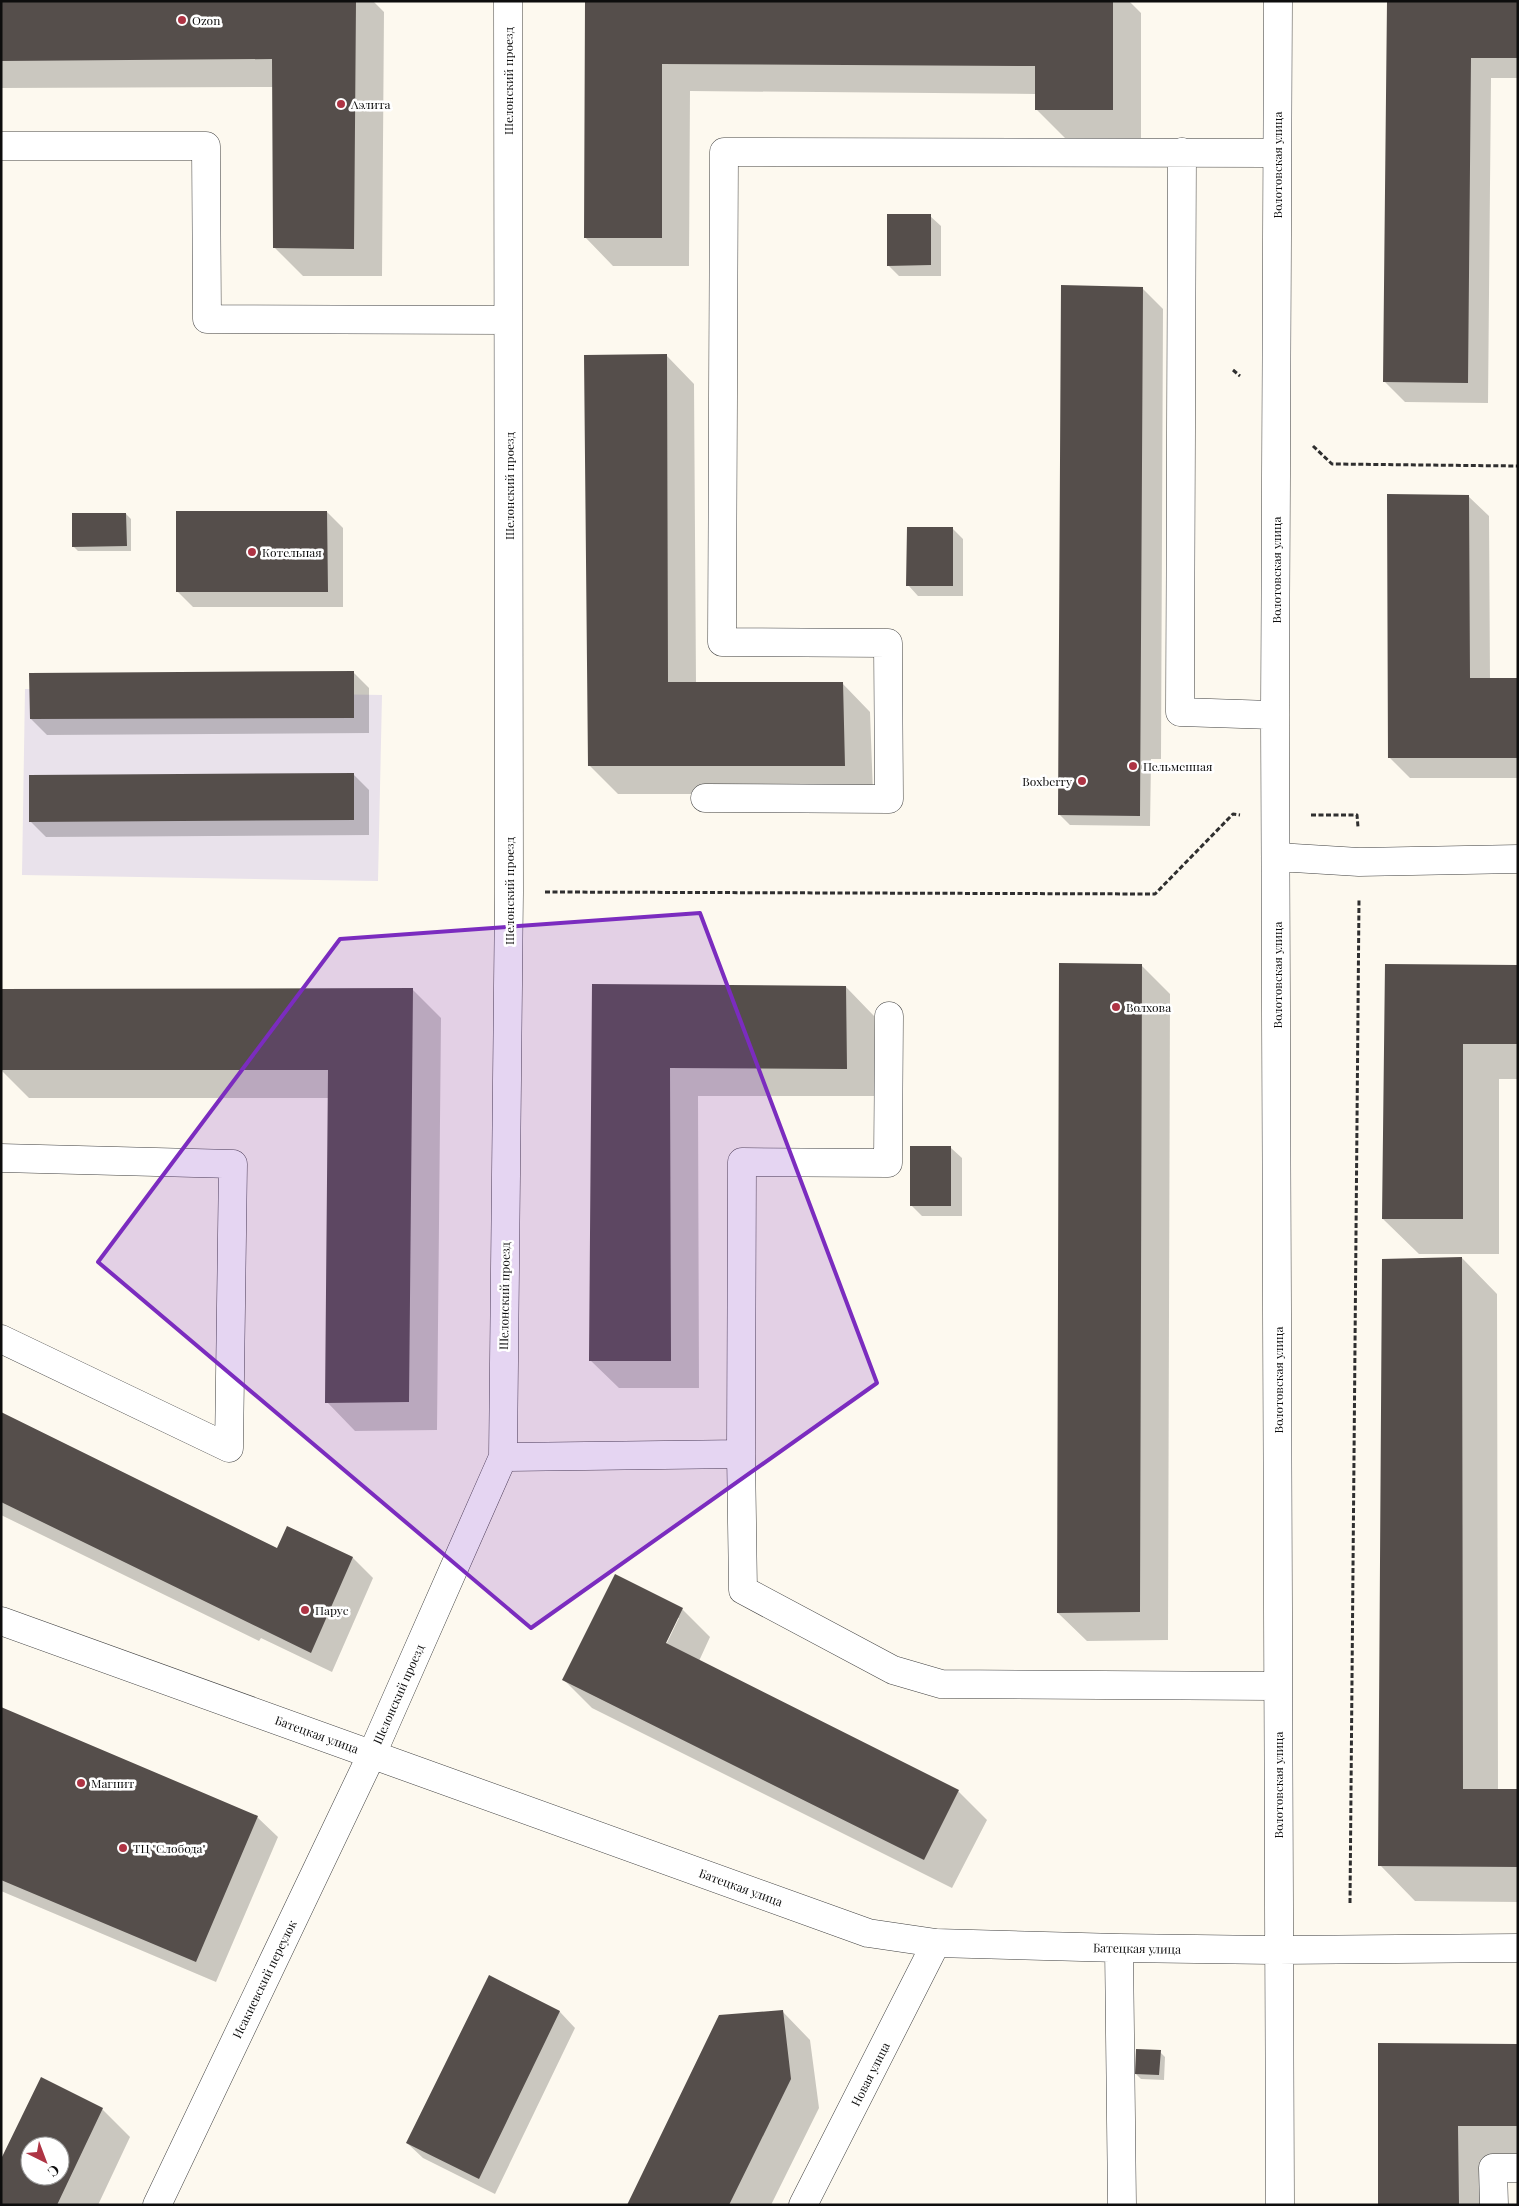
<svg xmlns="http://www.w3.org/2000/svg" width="1519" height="2206" font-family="'Playfair Display',serif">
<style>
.industrial{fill:#e9e2eb}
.shadow{fill:#0003;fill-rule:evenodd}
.building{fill:#554e4b;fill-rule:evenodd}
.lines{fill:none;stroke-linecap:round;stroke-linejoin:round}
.minor-casing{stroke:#404040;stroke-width:29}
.path{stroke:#2f2f2f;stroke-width:3;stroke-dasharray:5 2.5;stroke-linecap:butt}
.minor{stroke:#fff;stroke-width:28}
.marked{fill:#7b2cbf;fill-opacity:0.2;stroke:#7b2cbf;stroke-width:4;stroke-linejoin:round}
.poi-dot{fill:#ae3444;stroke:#fff;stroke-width:2}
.labels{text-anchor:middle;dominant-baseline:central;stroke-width:5;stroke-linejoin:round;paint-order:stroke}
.poi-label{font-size:12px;fill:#0d0d0d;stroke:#fff;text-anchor:start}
.street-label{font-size:12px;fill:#0d0d0d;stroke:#fff}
</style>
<rect width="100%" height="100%" fill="#fdf9ef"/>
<path class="industrial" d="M25,689l357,6 -4,186 -356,-6z"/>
<path class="shadow" d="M1,1h372l11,11 -2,264h-79l-29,-29 -1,-160 -272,1z
M586,1h543l12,12v125h-76l-29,-29v-15l-346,-3 -1,175h-76l-28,-29z
M1388,1h130v77h-27l-3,325 -83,-1 -20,-20z
M930,216l11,10v50h-42l-11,-11z
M1142,288l21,21 -2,450h-10l-1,67 -80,-1 -11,-11z
M666,355l28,29 2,299h146l28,29 3,82h-255l-28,-28z
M1468,496l21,20 1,163h28v99h-108l-21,-21z
M327,512l16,16v79h-150l-16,-16z
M126,514l5,5v32h-53l-5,-5z
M953,529l10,10v57h-45l-10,-11z
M353,672l16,16v45l-322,2 -16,-16z
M353,774l16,16v45l-323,2 -16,-16z
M1142,966l28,28 -2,646 -81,1 -29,-28z
M1386,966l132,1v112h-19v175h-80l-36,-35z
M593,986l253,1 28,29 1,80h-177l1,292h-80l-29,-28z
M1,990h412l28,28 -4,412 -82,1 -28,-29 2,-304h-300l-28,-28z
M951,1148l11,10v58h-40l-11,-11z
M1462,1258l35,36 1,496h20v112l-103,-1 -35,-36z
M1,1414l277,136 10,-23 65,31 20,20 -41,94 -71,-34 -2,3 -258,-126z
M682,1609l28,28 -11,24 259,130 29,29 -35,68 -360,-180 -28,-28zM677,1618h2l-15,31 -2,-1z
M1,1708l256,109 21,20 -62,145 -215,-91z
M489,1977l71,35 15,16 -80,166 -72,-36 -16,-15z
M782,2011l28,29 9,68 -48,97h-142z
M1518,2046v116l-24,43h-114z
M1160,2052l5,5 -1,23 -23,-1 -5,-5z
M42,2079l60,30 28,28 -32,68h-97zM30,2146h30v30h-30z"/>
<path class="building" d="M1,1h355l-2,248 -81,-1 -1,-189 -271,2z
M585,1h528v109h-78v-44l-373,-2v174h-78z
M1387,1h131v57h-47l-3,325 -85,-1z
M887,214h44v51l-44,1z
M1061,285l82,2 -3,529 -82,-1z
M667,354l1,328h175l2,84h-257l-4,-411z
M1387,494l82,1 1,183h48v80h-130z
M176,511h151l1,81h-152z
M72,513h54l1,33 -55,1z
M907,527h46v59h-47z
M354,671v47l-324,1 -1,-46z
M354,773v47l-325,2v-47z
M1059,963l83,1 -2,648 -83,1z
M1385,964l133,1v79h-55v175h-81z
M592,984l254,2 1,83 -177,-1 1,293h-82z
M413,988l-4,414 -84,1 3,-333h-327v-81z
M910,1146h41v60h-41z
M1462,1257l1,532h55v78l-140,-1 4,-607z
M1,1412l276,136 10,-22 66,31 -42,96 -310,-151z
M615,1574l68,34 -17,35 293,147 -35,70 -362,-180z
M1,1707l257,109 -62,146 -195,-82z
M489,1975l71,36 -81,168 -73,-36z
M783,2010l8,69 -62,126h-102l92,-190z
M1378,2043l140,1v82h-60l1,79h-81z
M1136,2049l25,1 -2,25 -24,-1z
M41,2077l62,31 -46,97h-56v-46zM30,2146h30v30h-30z"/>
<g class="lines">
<g class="minor-casing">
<path id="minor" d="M1278,1l-3,714 5,1490
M1,146h205l1,173 301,1
M1182,152l-2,560 95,3
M705,798l184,1 -1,-156 -166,-1 2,-490 553,1
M1277,857l82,5 159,-3
M889,1016l-1,147 -146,-1 -1,292 2,136 150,80 48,14 337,2
M1,1158l232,6 -4,284 -228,-109
M503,1457l238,-3
M1,1621l867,312 68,10 183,5 159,2 240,-2
M1119,1948l3,257
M157,2205l215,-451 131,-297 6,-565 -1,-891
M803,2205l133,-262
M1494,2205l-1,-37h25"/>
</g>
<path class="path" d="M1233,370l7,6
M1313,446l19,18 186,2
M1311,815h46l1,12
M545,892l610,2 78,-80 7,1
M1350,1903l9,-1004"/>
<use href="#minor" class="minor"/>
</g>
<path class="marked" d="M700,913l177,470 -346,245 -433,-366 242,-323z"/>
<g class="poi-dot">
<circle cx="182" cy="20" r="5"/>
<circle cx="341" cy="104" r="5"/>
<circle cx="252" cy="552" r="5"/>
<circle cx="1133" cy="766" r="5"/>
<circle cx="1082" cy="781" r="5"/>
<circle cx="1116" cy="1007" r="5"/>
<circle cx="305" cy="1610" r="5"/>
<circle cx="81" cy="1783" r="5"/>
<circle cx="123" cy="1848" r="5"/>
</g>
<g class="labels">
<g class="poi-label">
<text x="192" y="20">Ozon</text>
<text x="351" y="104">Аэлита</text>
<text x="262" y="552">Котельная</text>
<text x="1143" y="766">Пельменная</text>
<text x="1072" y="781" text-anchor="end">Boxberry</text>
<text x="1126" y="1007">Волхова</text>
<text x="315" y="1610">Парус</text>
<text x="91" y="1783">Магнит</text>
<text x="133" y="1848">ТЦ "Слобода"</text>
</g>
<g class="street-label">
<text transform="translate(508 81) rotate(-90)">Шелонский проезд</text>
<text transform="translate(1277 165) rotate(-90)">Волотовская улица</text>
<text transform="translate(509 486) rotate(-90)">Шелонский проезд</text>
<text transform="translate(1276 570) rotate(-90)">Волотовская улица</text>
<text transform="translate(509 891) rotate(-90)">Шелонский проезд</text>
<text transform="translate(1277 975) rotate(-90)">Волотовская улица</text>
<text transform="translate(504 1296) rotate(-89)">Шелонский проезд</text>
<text transform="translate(1278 1380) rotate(-90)">Волотовская улица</text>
<text transform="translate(398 1694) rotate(-66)">Шелонский проезд</text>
<text transform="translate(317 1734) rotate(20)">Батецкая улица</text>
<text transform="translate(1278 1785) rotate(-90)">Волотовская улица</text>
<text transform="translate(741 1887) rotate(20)">Батецкая улица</text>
<text transform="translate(1137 1948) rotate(1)">Батецкая улица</text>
<text transform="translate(264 1979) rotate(-64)">Исакиевский переулок</text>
<text transform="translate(870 2074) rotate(-63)">Новая улица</text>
</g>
</g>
<rect width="1519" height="2206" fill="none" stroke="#0d0d0d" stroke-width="5"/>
<g transform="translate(45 2161) rotate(138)"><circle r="24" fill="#ffffff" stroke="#9e9e9e"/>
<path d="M0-4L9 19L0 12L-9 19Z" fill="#ae3444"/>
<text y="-8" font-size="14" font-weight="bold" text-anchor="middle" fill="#0d0d0d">С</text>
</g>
</svg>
